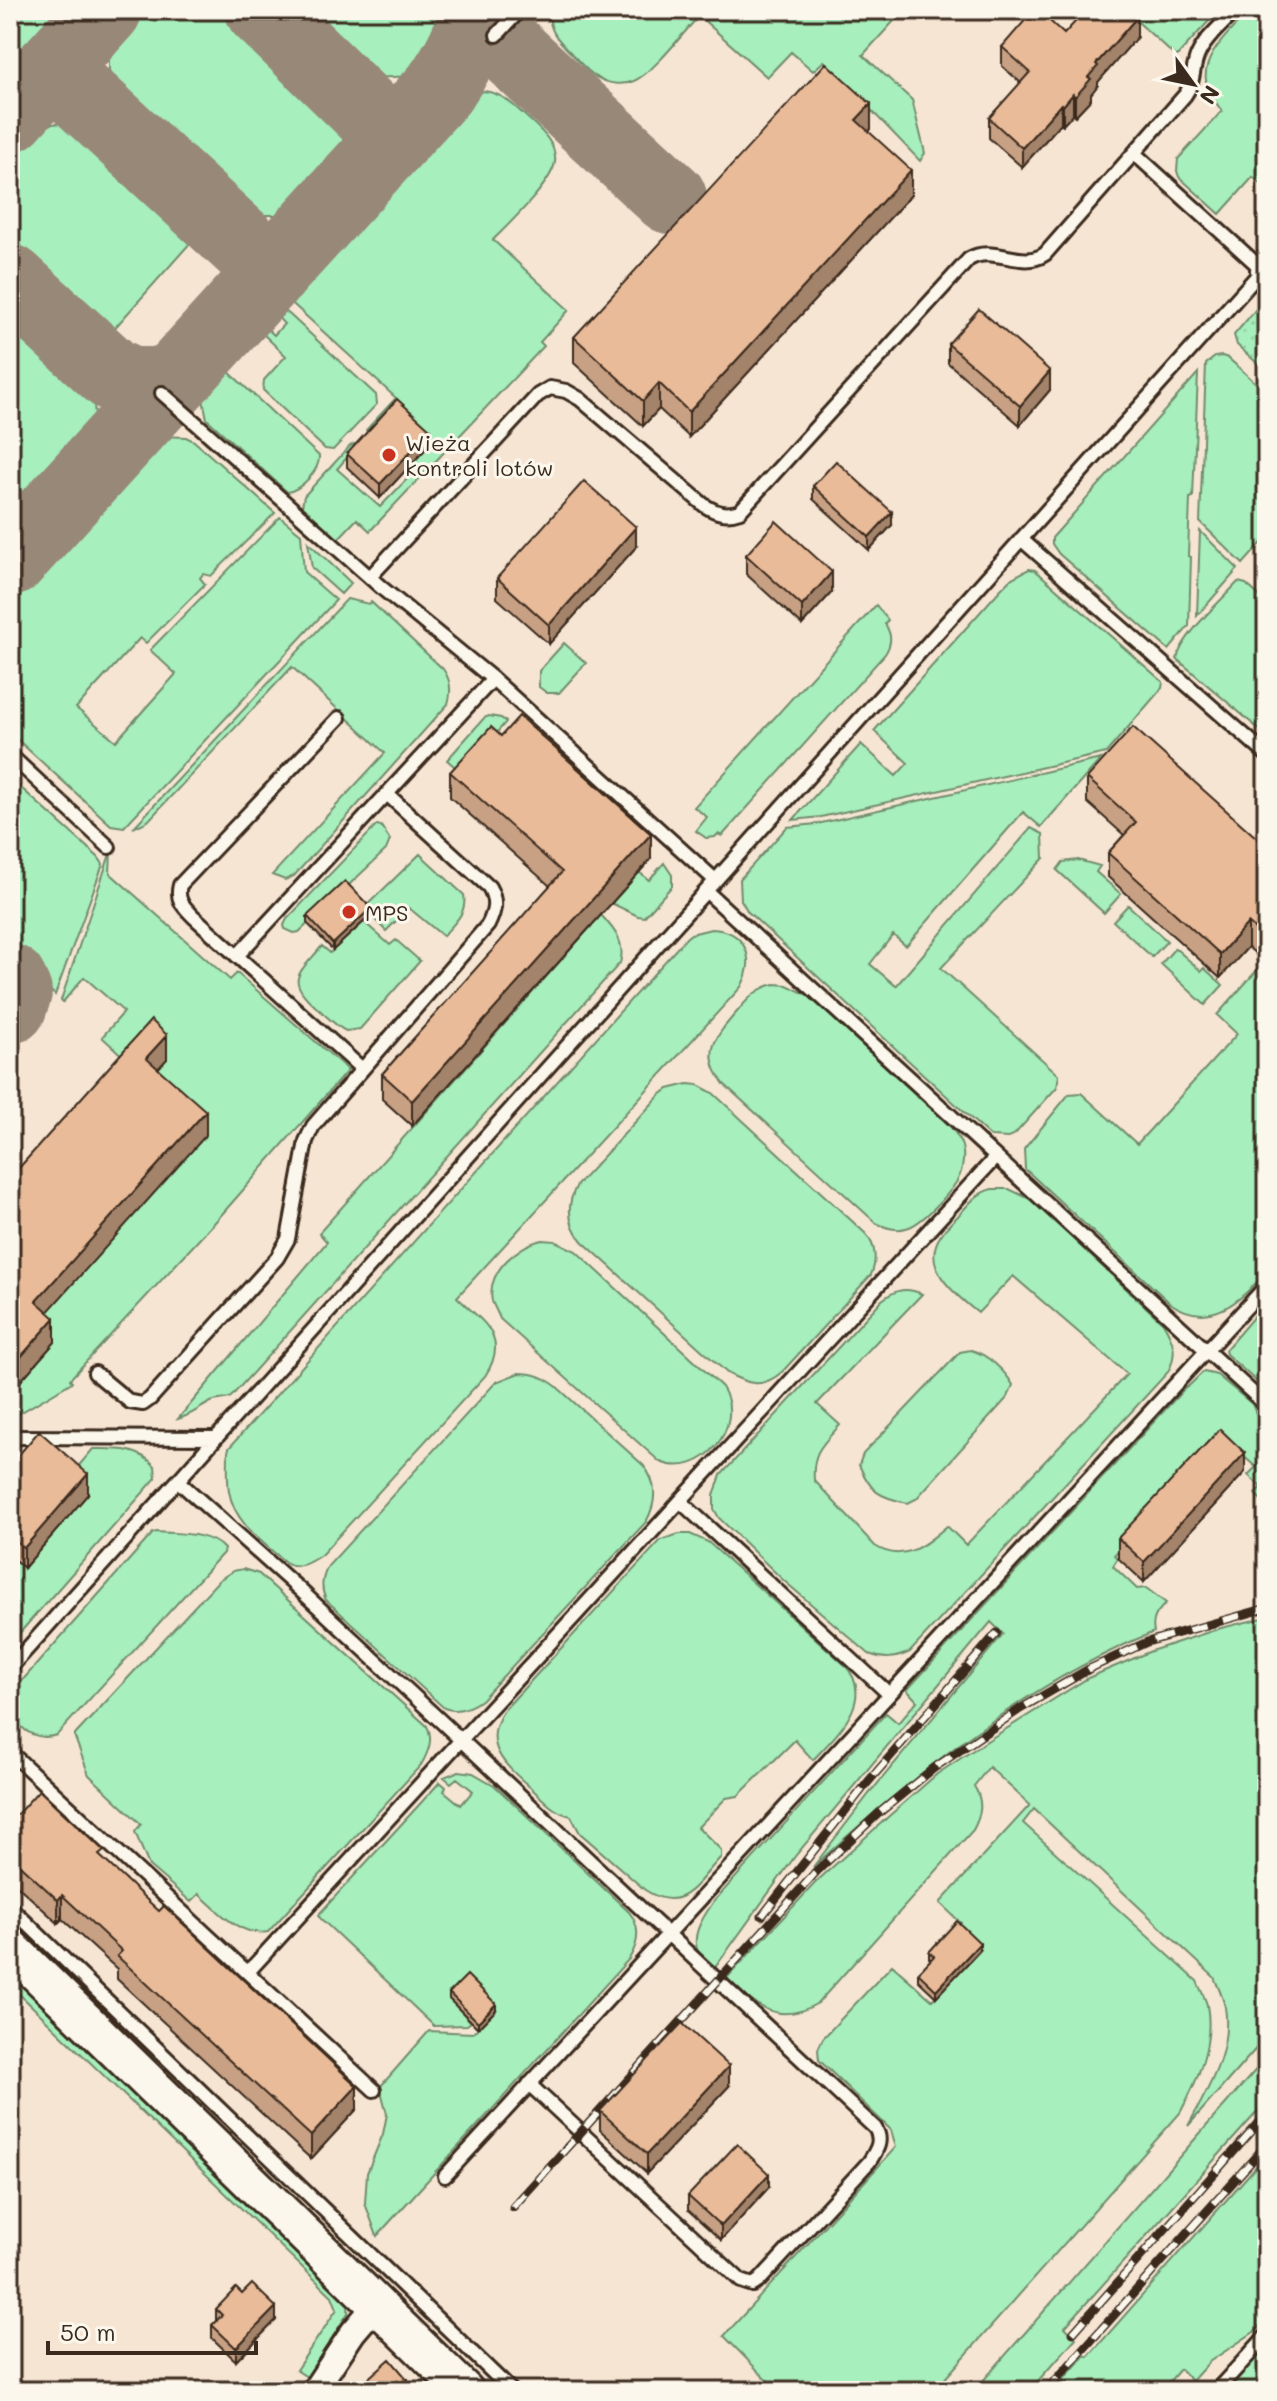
<svg xmlns="http://www.w3.org/2000/svg" width="1277" height="2401" font-family="Mali,sans-serif">
<style>
.green{fill:#a7efbc;stroke:#718c6d;stroke-width:2}
.garden{fill:url(#garden-dots);stroke:#718c6d;stroke-width:2}
.lines{fill:none;stroke-linecap:round;stroke-linejoin:round}
.taxiway{stroke:#988878;stroke-width:74}
.lane-casing{stroke:#3b2a1e;stroke-width:18}
.street-casing{stroke:#3b2a1e;stroke-width:30}
.secondary-casing{stroke:#3b2a1e;stroke-width:42}
.lane{stroke:#fbf7ec;stroke-width:12}
.street{stroke:#fbf7ec;stroke-width:24}
.secondary{stroke:#fbf7ec;stroke-width:36}
.rail-casing{stroke:#3b2a1e;stroke-width:9}
.rail{stroke:#fbf7ec;stroke-width:6;stroke-dasharray:18;stroke-linecap:butt}
.wall{fill:#c8a184;stroke:#3b2a1e;stroke-width:2}
.shaded-wall{fill:#a3836b;stroke:#3b2a1e;stroke-width:2}
.building{fill:#e9bb99;stroke:#3b2a1e;stroke-width:2}
.poi-dot{fill:#c8321e;stroke:#fbf7ec;stroke-width:3}
.labels{text-anchor:middle;dominant-baseline:central;stroke-width:6;stroke-linejoin:round;paint-order:stroke}
.poi-label{font-size:22px;fill:#3b2a1e;stroke:#fbf7ec;text-anchor:start}
</style>
<defs>
<pattern id="garden-dots" width="8" height="8" patternUnits="userSpaceOnUse" patternTransform="scale(2)"><rect width="8" height="8" fill="#a7efbc"/><path d="M2 2h.1M6 6h.1" fill="none" stroke="#91cda1" stroke-width="1.8" stroke-linecap="round"/></pattern>
</defs>
<rect width="100%" height="100%" fill="#f6e5d3"/>
<filter id="ink" filterUnits="userSpaceOnUse"><feTurbulence type="fractalNoise" baseFrequency=".0125" numOctaves="2"/><feDisplacementMap in="SourceGraphic" scale="16" xChannelSelector="R" yChannelSelector="G"/><feConvolveMatrix kernelMatrix="1 2 1 2 8 2 1 2 1" color-interpolation-filters="sRGB"/></filter>
<g filter="url(#ink)">
<path class="green" d="M10,10h60l-60,66z
M138,10h97l107,99 2,43 -57,63h-44l-134,-125v-46z
M296,10h154c-4,25 -20,47 -35,66l-45,2z
M550,10h354l-41,45 49,45 13,53 -5,8 -96,-100 -11,10 -22,-19 -24,25 -68,-61c-16,17 -46,57 -65,65 -11,5 -26,3 -36,-3 -11,-6 -19,-17 -28,-26 -12,-12 -23,-23 -20,-42z
M1125,10h94l-43,47z
M1250,10h17v179l-14,-12 -33,37 -41,-37 -2,-6 1,-12 44,-48c-5,-7 -11,-14 -14,-22 -12,-31 24,-58 42,-79z
M484,91c20,2 32,17 47,30 11,10 26,24 24,41 -3,21 -46,62 -62,78l76,70 -29,32 4,4 -174,185 -13,-12 -19,20 -36,-33 2,-10 46,-50 4,-2 3,2 -20,23 43,38 32,-33 -5,-6 28,-30 -38,-34 -28,30 -3,-4 30,-32 -102,-93 -4,-4v-12l174,-192z
M82,122l118,110 -96,108 -94,-85v-103l25,-27z
M10,310l82,75 4,40 -60,66 -26,1z
M271,310l14,1 5,4 86,80 1,9 -44,46 -8,-1 -62,-59 1,-10 22,-24 -26,-25v-9l14,13 10,-11z
M1222,356l6,2 39,35v144l-24,27 -43,-42 6,-158 9,-7z
M219,368l9,3 91,85c1,14 -18,34 -32,36l-2,-2 -78,-71 -4,-20v-14z
M1198,373l-5,124 -3,1 -2,58 3,1 -2,69 -20,24 -110,-96 -7,-10v-6z
M163,436l23,1 8,4 81,72 -64,63 -8,-2 -3,4 5,6 -59,59 -6,-5 -64,70 40,33 60,-67 -26,-24 130,-133 21,17 3,38 32,28 -212,227 -13,-2 -101,-92v-135l142,-157z
M1200,531l38,38 -41,47z
M308,542l43,41 -10,11 -29,-26z
M1029,569l6,1 128,112 -1,6 -56,65 -285,64 -28,3 68,-76 35,32 12,-13 -34,-32 126,-141 12,-12z
M1238,582l8,2 21,19v133l-90,-77c5,-24 44,-58 61,-77z
M347,599l22,5 2,-2 72,67c8,11 9,22 5,35l-154,172 -9,4 -13,-5 113,-122 -93,-86 -144,154 -15,7z
M876,605l12,15 -3,4c7,11 7,19 0,30l-163,182 -4,-2 -3,3 -9,1 -10,-7 11,-14 -13,-10z
M564,643l22,20 -27,30h-12l-8,-6v-16z
M489,716l12,2 5,4 -44,51 -15,-13 37,-42z
M1101,759l-60,68 -18,-15 -117,134 -13,-11 -23,29 26,22 135,-158 12,6 1,24 -103,110 118,107 -2,12 -42,47 -7,4 -17,-1 -243,-225 -7,-12 -1,-21 47,-52 30,-3z
M10,778l88,79 5,7 -48,131 -45,-41z
M377,825l4,1 9,14 -4,10 -87,82 -5,1 -9,-4 -1,-4 3,-6z
M111,851l-1,22 120,107 7,-7 111,97 -132,151 -146,158 2,3 -62,37v-26l45,-51 -19,-17 93,-263 -27,-25 22,-25 -40,-35 -21,25 -2,-2z
M420,854l44,41c3,19 -10,28 -21,41l-34,-28 -23,23 -22,-23z
M1078,860l22,6 -4,6 25,22 -17,19 -47,-43 6,-8z
M664,863l8,12v11l-28,31 -6,-1 -27,-13 28,-31 10,8z
M1128,905l39,36 -15,16 -39,-36z
M601,915c13,14 25,28 19,48l-389,434c-7,4 -14,2 -20,5 -12,6 -19,13 -33,17l149,-177 -8,-9z
M364,922l26,23 6,-5 24,21 -60,68 -14,2c-11,-5 -20,-16 -30,-24 -32,-28 -17,-33 6,-61l8,7z
M711,929c34,1 46,29 30,58l-284,310c25,25 54,39 28,79l-164,179c-12,8 -23,15 -36,7 -22,-20 -51,-39 -56,-71 -2,-12 -1,-26 -1,-39l1,-4 457,-510 5,-4z
M1175,948l26,23 3,-3 19,17 -18,20 -44,-41z
M1259,968l8,8v295c-26,29 -56,60 -97,32l-145,-134 -1,-20 45,-55 12,-1 56,51 100,-110 -20,-19z
M775,984l12,1 21,10 135,124c9,9 18,19 20,32 1,9 -1,22 -6,30 -8,13 -36,44 -51,47 -10,3 -20,0 -30,-5l-152,-139c-23,-30 -9,-47 12,-71 12,-14 20,-25 39,-29z
M688,1084l10,1 15,8 153,141c10,12 11,27 5,41l-88,96c-20,18 -34,14 -56,2l-145,-132c-15,-18 -16,-36 -5,-56l83,-90 8,-6z
M992,1189h17l21,10 133,124c11,18 15,30 5,49l-258,280c-15,7 -26,8 -41,2l-87,-75 -63,-61 -5,-9v-13l7,-21 161,-175c14,-11 25,-13 40,-6l-105,110 23,21c-18,20 -28,27 -26,55l61,66c28,18 50,-1 72,-20l19,19 161,-171 -114,-98 -35,37c-22,-18 -59,-46 -37,-78 4,-7 11,-13 17,-19 11,-12 18,-23 34,-27z
M542,1240l13,1 21,10 146,136c25,39 -20,93 -62,75l-160,-143c-2,-6 -6,-12 -8,-18 -6,-29 26,-56 50,-61z
M1267,1301v90l-41,-37 -1,-4z
M971,1350c16,4 34,21 42,35l-5,12 -92,102 -8,4c-30,-6 -37,-11 -49,-38l4,-11 97,-102z
M1204,1372l13,3 35,29 15,35v67l-12,-12 6,-7 -13,-12 8,-8 -35,-30 -107,118 4,3 -5,8 24,23 9,-1 20,15c-9,9 -15,16 -12,29 -129,52 -239,142 -341,235l56,-73 134,-160 -12,-12 -195,233 -82,114c-4,-4 -11,-9 -14,-14 -12,-18 4,-39 14,-54l172,-188 12,10 19,-22 -10,-11 277,-301c8,-4 12,-12 20,-17z
M519,1373c15,0 25,4 37,13l87,79c15,18 14,37 3,57l-165,178c-11,8 -23,13 -37,8l-118,-108c-6,-12 -4,-22 2,-34l168,-184z
M93,1449c23,0 45,-2 62,17l1,12 -146,166v-88l15,12 44,-91z
M157,1532c21,2 53,0 67,17l-1,4 -166,182c-28,9 -51,-16 -45,-43l141,-159z
M679,1534h11l18,8 136,122c33,35 -7,70 -31,96l-18,-20 -57,56 -12,2 -28,29 23,23v7c-25,26 -38,58 -76,33l-65,-57 -9,-17c-18,-4 -27,-16 -40,-28 -25,-22 -51,-43 -27,-78l157,-170z
M243,1569l16,5 168,152c7,13 1,27 -6,39l-153,167c-28,5 -50,-21 -69,-38l-8,8 -42,-36 -14,-34 6,-8 -52,-49 -14,-37v-3l144,-155 14,-9z
M1267,1617v419l-79,90c20,-37 44,-75 37,-119 -2,-10 -7,-20 -11,-30l-180,-168 -11,14 174,158c3,8 8,16 10,24 7,38 -9,75 -27,108l-246,278h-156l-54,-55 172,-189 -5,-17 -72,-70 -1,-11 5,-11 69,-73 40,35 48,-50 -23,-22 4,-5 -21,-20 90,-98 -41,-38 -15,19c10,16 7,29 -1,44l-155,173c-40,24 -63,2 -93,-23l92,-99 72,-65 48,-42 53,-35 98,-61 63,-27 70,-23z
M459,1771l14,2 21,12 135,127c12,15 10,31 0,47l-252,277 -12,-33 2,-30 16,-39 4,-20 -7,-27 49,-56 44,2 5,-5 -29,-29 22,23 -4,3 -33,1 -115,-109 1,-4 120,-131 6,5 -2,4 17,14 12,-14 -16,-13 -6,5 -7,-6z
M10,1965l339,331 -1,17 -41,64 -11,-7 41,-61 -5,-13 -322,-311z
M1267,2057v44l-202,226 11,11 -47,53h-55z
M1267,2154v164l-13,14 -45,30 -17,19 -12,-12 -16,19 3,3h-114l32,-36 3,2z
M1267,2343v48h-42z"/>
<path class="garden" d="M1267,296v76l-30,-27 -3,-10z"/>
<g class="lines">
<path class="taxiway" d="M262,10l132,128
M487,10l10,25 10,12 163,150
M52,68l221,204
M10,115l95,-105
M10,281l102,93 21,10h22l19,-4
M10,560l429,-471c17,-24 32,-50 38,-79
M10,981l5,11 -5,15"/>
<g class="lane-casing">
<path id="lane" d="M497,35l23,-25
M1134,153l129,117
M162,393l221,196 110,90 222,201
M1021,539l246,216
M370,577l168,-182 12,-7 16,3 14,8 124,106c12,8 22,11 36,6l229,-252c24,-15 52,11 76,-5l140,-159c9,-12 7,-25 12,-38 7,-18 26,-33 39,-47
M339,718l-159,167c-4,15 3,21 14,32l168,152
M10,755l99,92
M706,891l561,515
M237,956l256,-277
M95,1373l35,29 13,2 7,-5 127,-141 11,-19 18,-98 7,-15 175,-201c7,-14 9,-24 1,-38l-102,-93
M10,1437l206,1
M178,1481l121,108 162,151 534,-582
M680,1501l209,193
M10,1668l1255,-1401
M10,1752l364,338
M10,1907l502,484
M248,1972l213,-232 414,388c8,12 2,22 -6,34l-110,119 -6,4 -12,-4 -212,-197
M445,2176l822,-891
M1216,2391l51,-56"/>
</g>
<g class="street-casing">
<path id="street" d="M1263,270l4,3
M314,2391l39,-59 24,-28"/>
</g>
<g class="secondary-casing">
<path id="secondary" d="M10,1947l455,444"/>
</g>
<use href="#lane" class="lane"/>
<use href="#street" class="street"/>
<use href="#secondary" class="secondary"/>
<g class="rail-casing">
<path id="rail" d="M762,1916l106,-134 129,-149
M513,2207l305,-337 61,-57 55,-45 86,-59 69,-40 58,-27 120,-34
M1073,2333l194,-219
M1046,2391l221,-247"/>
</g>
<use href="#rail" class="rail"/>
</g>
<path class="wall" d="M1064,34l73,3 -39,45v3l-7,9v5l-16,17 -2,-2 -10,11 -2,-2 -39,44 -33,-29v-20l32,-35 -19,-17v-19z
M871,129l-2,2 42,64 -222,242 -30,-28 -16,17 -69,-63v-26z
M948,344l102,46 -30,35 -72,-62z
M431,443l-51,55 -33,-31v-13z
M813,486l79,39 -23,25 -56,-51z
M636,547l-87,97 -52,-46v-20z
M746,555l86,37 -30,33 -56,-51z
M501,736l150,123 -239,267 -30,-27v-25l168,-188 -100,-89v-25z
M1087,778l180,69v117l-19,-17 -28,31 -112,-101v-24l16,-18 -37,-33z
M371,915l-38,35 -26,-27v-7z
M10,1465l78,29 -64,74 -14,-12z
M1245,1472l-101,110 -26,-24v-20z
M10,1822l94,38 253,249 -46,50 -194,-180v-10l-55,-50 -4,4 -48,-44z
M980,1950l-44,47 -18,-17v-7l13,-13 -2,-2v-6z
M449,1993l47,17 -18,18 -29,-29z
M729,2086l-82,87 -47,-43v-19z
M769,2187l-48,53 -33,-30v-14z
M242,2294l34,26 -40,41 -24,-23v-13l4,-4v-12z"/>
<path class="shaded-wall" d="M1137,17v20l-39,45v3l-7,9v5l-16,17v-19l21,-33z
M1073,94v20l-10,11v-19z
M871,104v25l-15,16v-25z
M1061,104v19l-39,44v-19z
M911,170v25l-222,242v-25z
M1050,371v19l-30,35v-19z
M659,383v26l-16,17v-25z
M431,430v13l-51,55v-14z
M892,512v13l-23,25v-13z
M636,527v20l-87,97v-19z
M832,572v20l-30,33v-19z
M651,834v25l-239,267v-25z
M371,908v7l-38,35v-6z
M1248,923v24l-28,31v-24z
M167,1035v24l-21,23v-24z
M206,1111v24l-170,190v-24z
M55,1318v24l-45,51v-24z
M1245,1453v19l-101,110v-20z
M88,1474v20l-64,74v-20z
M62,1895v24l-4,4v-23z
M980,1943v7l-44,47v-7z
M496,2004v6l-18,18v-6z
M729,2066v20l-82,87v-19z
M357,2086v23l-46,50v-23z
M769,2174v13l-48,53v-14z
M276,2307v13l-40,41v-13z
M408,2380v11h-13z"/>
<path class="building" d="M1034,10h4l26,24 22,-24h43l8,7 -41,47 2,2 -10,11 3,2 -16,18 -2,-3 -10,12 -2,-2 -39,44 -33,-30 41,-46 -28,-25z
M826,63l45,41 -15,16 55,50 -222,242 -30,-29 -16,18 -69,-64z
M979,309l71,62 -30,35 -72,-62z
M397,399l34,31 -51,54 -33,-30z
M836,461l56,51 -23,25 -56,-51z
M584,481l52,46 -87,98 -52,-47z
M776,521l56,51 -30,34 -56,-51z
M519,716l132,118 -239,267 -30,-27 180,-202 -112,-100 41,-45 10,9z
M1133,727l134,120v93l-19,-17 -28,31 -112,-101 28,-31 -49,-44z
M345,881l26,27 -38,36 -26,-28z
M151,1020l16,15 -21,23 60,53 -170,190 19,17 -45,51v-191z
M1220,1429l25,24 -101,109 -26,-24z
M39,1431l49,43 -64,74 -14,-12v-71z
M39,1790l65,61 -5,4 60,56 5,-5 193,180 -46,50 -194,-180 5,-5 -60,-56 -4,5 -48,-44v-34z
M957,1921l23,22 -44,47 -18,-17 16,-17 -5,-4z
M467,1975l29,29 -18,18 -29,-29z
M682,2023l47,43 -82,88 -47,-43z
M737,2144l32,30 -48,52 -33,-30z
M252,2284l24,23 -40,41 -24,-23 10,-10 -6,-6 20,-21 6,6z
M390,2359l18,21 -13,11h-41z"/>
</g>
<g class="poi-dot">
<circle cx="389" cy="455" r="8"/>
<circle cx="349" cy="912" r="8"/>
</g>
<g class="labels">
<g class="poi-label">
<text x="405" y="442">Wieża<tspan x="405" dy="25">kontroli lotów</tspan></text>
<text x="365" y="912">MPS</text>
</g>
</g>
<rect width="1277" height="2401" fill="none" stroke="#fbf7ec" stroke-width="40"/>
<rect x="20" y="20" width="1237" height="2361" fill="none" stroke="#3b2a1e" stroke-width="3" filter="url(#ink)"/>
<g transform="translate(1193 84) rotate(123)" stroke="#fbf7ec" stroke-width="6" paint-order="stroke">
<path d="M0-6L14 30L0 20L-14 30Z" fill="#3b2a1e"/>
<text y="-12" font-size="22" font-weight="bold" text-anchor="middle" fill="#3b2a1e">N</text>
</g>
<path d="M48 2341v12h208v-12" fill="none" stroke="#3b2a1e" stroke-width="4"/>
<text x="60" y="2341" font-size="24" fill="#3b2a1e" stroke="#fbf7ec" stroke-width="6" paint-order="stroke">50 m</text>
</svg>
